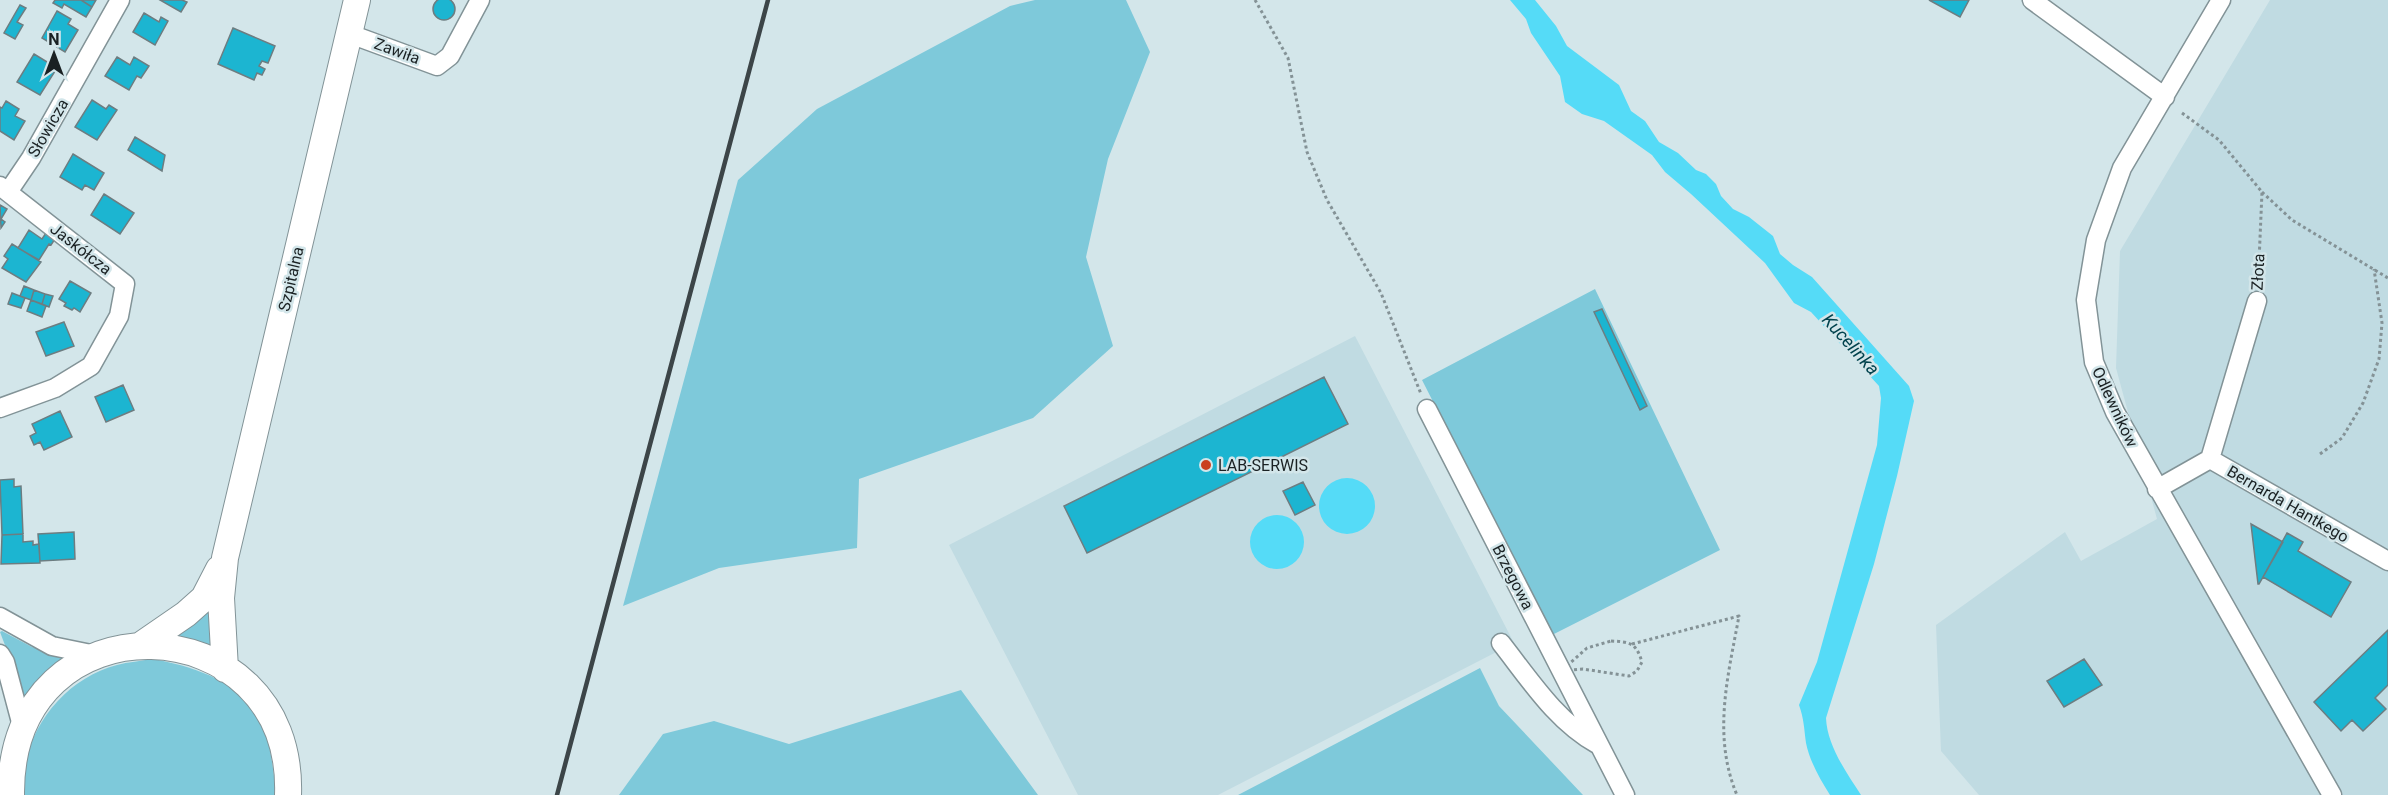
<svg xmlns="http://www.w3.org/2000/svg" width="2388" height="795" font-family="Roboto,sans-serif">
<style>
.built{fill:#c0dbe2}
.green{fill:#7ec9da}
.water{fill:#55dbf7}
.building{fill:#1cb5d1;stroke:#6d7d81;stroke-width:1.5}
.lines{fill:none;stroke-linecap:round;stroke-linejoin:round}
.street-casing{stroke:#829397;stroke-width:21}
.secondary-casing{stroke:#829397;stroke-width:28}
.path{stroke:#849296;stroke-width:3;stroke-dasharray:3 3;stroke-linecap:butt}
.street{stroke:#fff;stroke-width:18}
.secondary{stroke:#fff;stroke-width:26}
.rail{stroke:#3c4548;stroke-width:4.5}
.poi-dot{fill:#ca4020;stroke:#d3e6ea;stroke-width:2}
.labels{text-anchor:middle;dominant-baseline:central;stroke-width:5;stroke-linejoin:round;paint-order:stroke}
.street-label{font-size:16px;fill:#1a2123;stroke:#d3e6ea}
.poi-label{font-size:16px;fill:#1a2123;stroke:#d3e6ea;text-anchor:start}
.water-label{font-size:18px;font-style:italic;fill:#01424d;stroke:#d3e6ea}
</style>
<rect width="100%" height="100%" fill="#d3e6ea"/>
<path class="built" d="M2270,0h118v795h-409l-38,-44 -5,-126 129,-93 16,29 76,-42 -41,-151 4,-117z
M1355,336l159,307 -296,152h-140l-129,-250z"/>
<path class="green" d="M1035,0h91l24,52 -42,107 -22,98 27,89 -80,72 -174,61 -2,69 -138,20 -96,38 115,-426 79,-71 193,-103z
M1595,289l125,261 -168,85 -130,-255z
M210,606l2,40 -38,-10z
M2,631l30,16 39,10 -23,15 -24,30 -4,-17 -20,-53z
M153,659c44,8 96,25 112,72 7,20 8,43 12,64h-253c1,-10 0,-22 2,-33 9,-45 45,-85 91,-97 11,-3 24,-4 36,-6z
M1480,668l19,38 84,89h-345z
M961,690l77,105h-419l44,-61 51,-13 75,23z"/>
<path class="water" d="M1510,0h25l21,26 11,20 52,39 12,26 14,10 14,21 19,11 18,17 10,4 10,10 5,12 12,13 16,8 24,19 7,18 13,11 19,12 97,109 5,15 -17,75 -23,88 -48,154c1,27 20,54 35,77h-31c-10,-16 -20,-33 -24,-52 -2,-15 -2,-24 -7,-38l18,-43 60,-217 4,-47 -2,-12 -68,-74 -17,-9 -29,-40 -74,-69 -26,-22 -13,-17 -48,-34 -22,-7 -17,-12 -5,-26 -29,-43 -5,-14z
M1319 506a28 28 0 1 1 56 0a28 28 0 1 1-56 0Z
M1250 542a27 27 0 1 1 54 0a27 27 0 1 1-54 0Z"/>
<path class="building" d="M433 9a11 11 0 1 1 22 0a11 11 0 1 1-22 0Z
M55,0h26l11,7 -6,10 -22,-13 -2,4 -9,-5z
M81,0h15l-4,7z
M160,0h22l5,2 -6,10z
M1929,0h40l-9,17z
M20,5l6,3 -9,14 6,3 -8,14 -11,-6z
M57,11l14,8 -3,5 10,6 -13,22 -23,-14z
M144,13l15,9 2,-5 7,4 -13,24 -22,-13z
M233,28l42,18 -7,17 -6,-2 -3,5 6,3 -3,6 -5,-2 -3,7 -36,-16z
M34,54l23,14 -17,27 -23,-13z
M117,57l13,8 4,-8 15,9 -8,12 -4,-2 -8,14 -24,-14z
M92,100l14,9 3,-4 8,5 -20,30 -22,-13z
M6,101l13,8 -4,7 10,5 -11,19 -14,-9v-24l2,1z
M135,137l30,18 -3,16 -34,-21z
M73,154l31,19 -10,17 -9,-5 -3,5 -22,-13z
M104,194l30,19 -14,21 -29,-19z
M0,205l7,4 -6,10 4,3 -4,6z
M29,230l13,9 4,-6 9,6 -4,6 -2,-1 -10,16 -21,-12z
M12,244l29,18 -15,20 -24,-14 6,-9 -4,-3z
M70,281l21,12 -11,19 -6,-4 -2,2 -8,-4 2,-3 -7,-4z
M24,286l10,4 -3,10 -11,-4z
M34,290l11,4 -3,10 -11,-4z
M12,293l13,5 -4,10 -13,-4z
M45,294l8,2 -4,11 -7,-3z
M31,300l15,6 -4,11 -15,-6z
M1602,309l45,97 -7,4 -46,-98z
M64,322l10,24 -28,10 -10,-24z
M1324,377l24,47 -261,129 -23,-47z
M123,385l11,25 -28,12 -11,-25z
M60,411l12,26 -28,13 -4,-8 -6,3 -4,-9 6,-3 -4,-9z
M14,479v8l7,-1 2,48 -21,1 -2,-55z
M1303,482l12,23 -20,10 -12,-24z
M2251,524l32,18 -24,42h-1z
M74,532l1,27 -35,2 -2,-27z
M2287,533l16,9 -5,9 53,31 -20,35 -68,-40z
M23,534v8l10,-1v4l6,-1 1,19 -39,1 1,-29z
M2388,630v55l-13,13 11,11 -23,22 -11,-11 -11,11 -27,-29z
M2084,659l18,26 -38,22 -17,-26z"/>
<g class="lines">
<g class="street-casing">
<path id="street" d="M2032,0l133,97
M2221,0l-99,168 -26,72 -10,60 8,62 21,50 217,383
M350,34l87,32 13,-10 30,-56
M0,186l125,98 -6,32 -28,50 -36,22 -55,20
M8,192l23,-34 89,-158
M1427,409l198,386
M2210,459l47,-158
M2157,489l53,-30 178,102
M0,617l52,29 44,9
M1501,643c29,37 55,78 96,101
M0,654l5,8 17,64"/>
</g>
<g class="secondary-casing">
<path id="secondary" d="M141,645l45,-31 18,-16 15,-29
M225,669l-4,-71 4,-40 132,-558
M11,795c-2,-205 284,-192 277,0"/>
</g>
<path class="path" d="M1255,0l33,58 19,94 20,48 54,93 40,101
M2182,113l37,27 43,52 -4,93
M2262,192l30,28 96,58
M2320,454l22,-16 21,-35 16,-44 3,-36 -8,-54
M1611,641c20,1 25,2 31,21l-5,9 -8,5 -46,-7 -22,2 26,-23z
M1632,644l107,-28c-11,60 -27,120 -2,179"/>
<use href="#street" class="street"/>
<use href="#secondary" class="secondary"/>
<path class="rail" d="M557,795l211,-795"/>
</g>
<circle class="poi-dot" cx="1206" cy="465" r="6"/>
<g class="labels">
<g class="street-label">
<text transform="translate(397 51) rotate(20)">Zawiła</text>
<text transform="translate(48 128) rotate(-60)">Słowicza</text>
<text transform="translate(81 249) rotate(38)">Jaskółcza</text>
<text transform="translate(2258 272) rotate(-87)">Złota</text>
<text transform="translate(291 279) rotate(-77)">Szpitalna</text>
<text transform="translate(2115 407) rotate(65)">Odlewników</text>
<text transform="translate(2288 504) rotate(30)">Bernarda Hantkego</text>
<text transform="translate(1513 577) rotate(63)">Brzegowa</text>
</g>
<g class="poi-label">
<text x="1218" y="465">LAB-SERWIS</text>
</g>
<g class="water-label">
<text transform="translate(1851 344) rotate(48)">Kucelinka</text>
</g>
</g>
<g transform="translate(54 54)" stroke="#d3e6ea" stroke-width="4.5" paint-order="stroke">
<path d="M0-4.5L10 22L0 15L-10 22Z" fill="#1a2123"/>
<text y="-9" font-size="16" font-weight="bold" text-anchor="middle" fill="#1a2123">N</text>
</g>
</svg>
